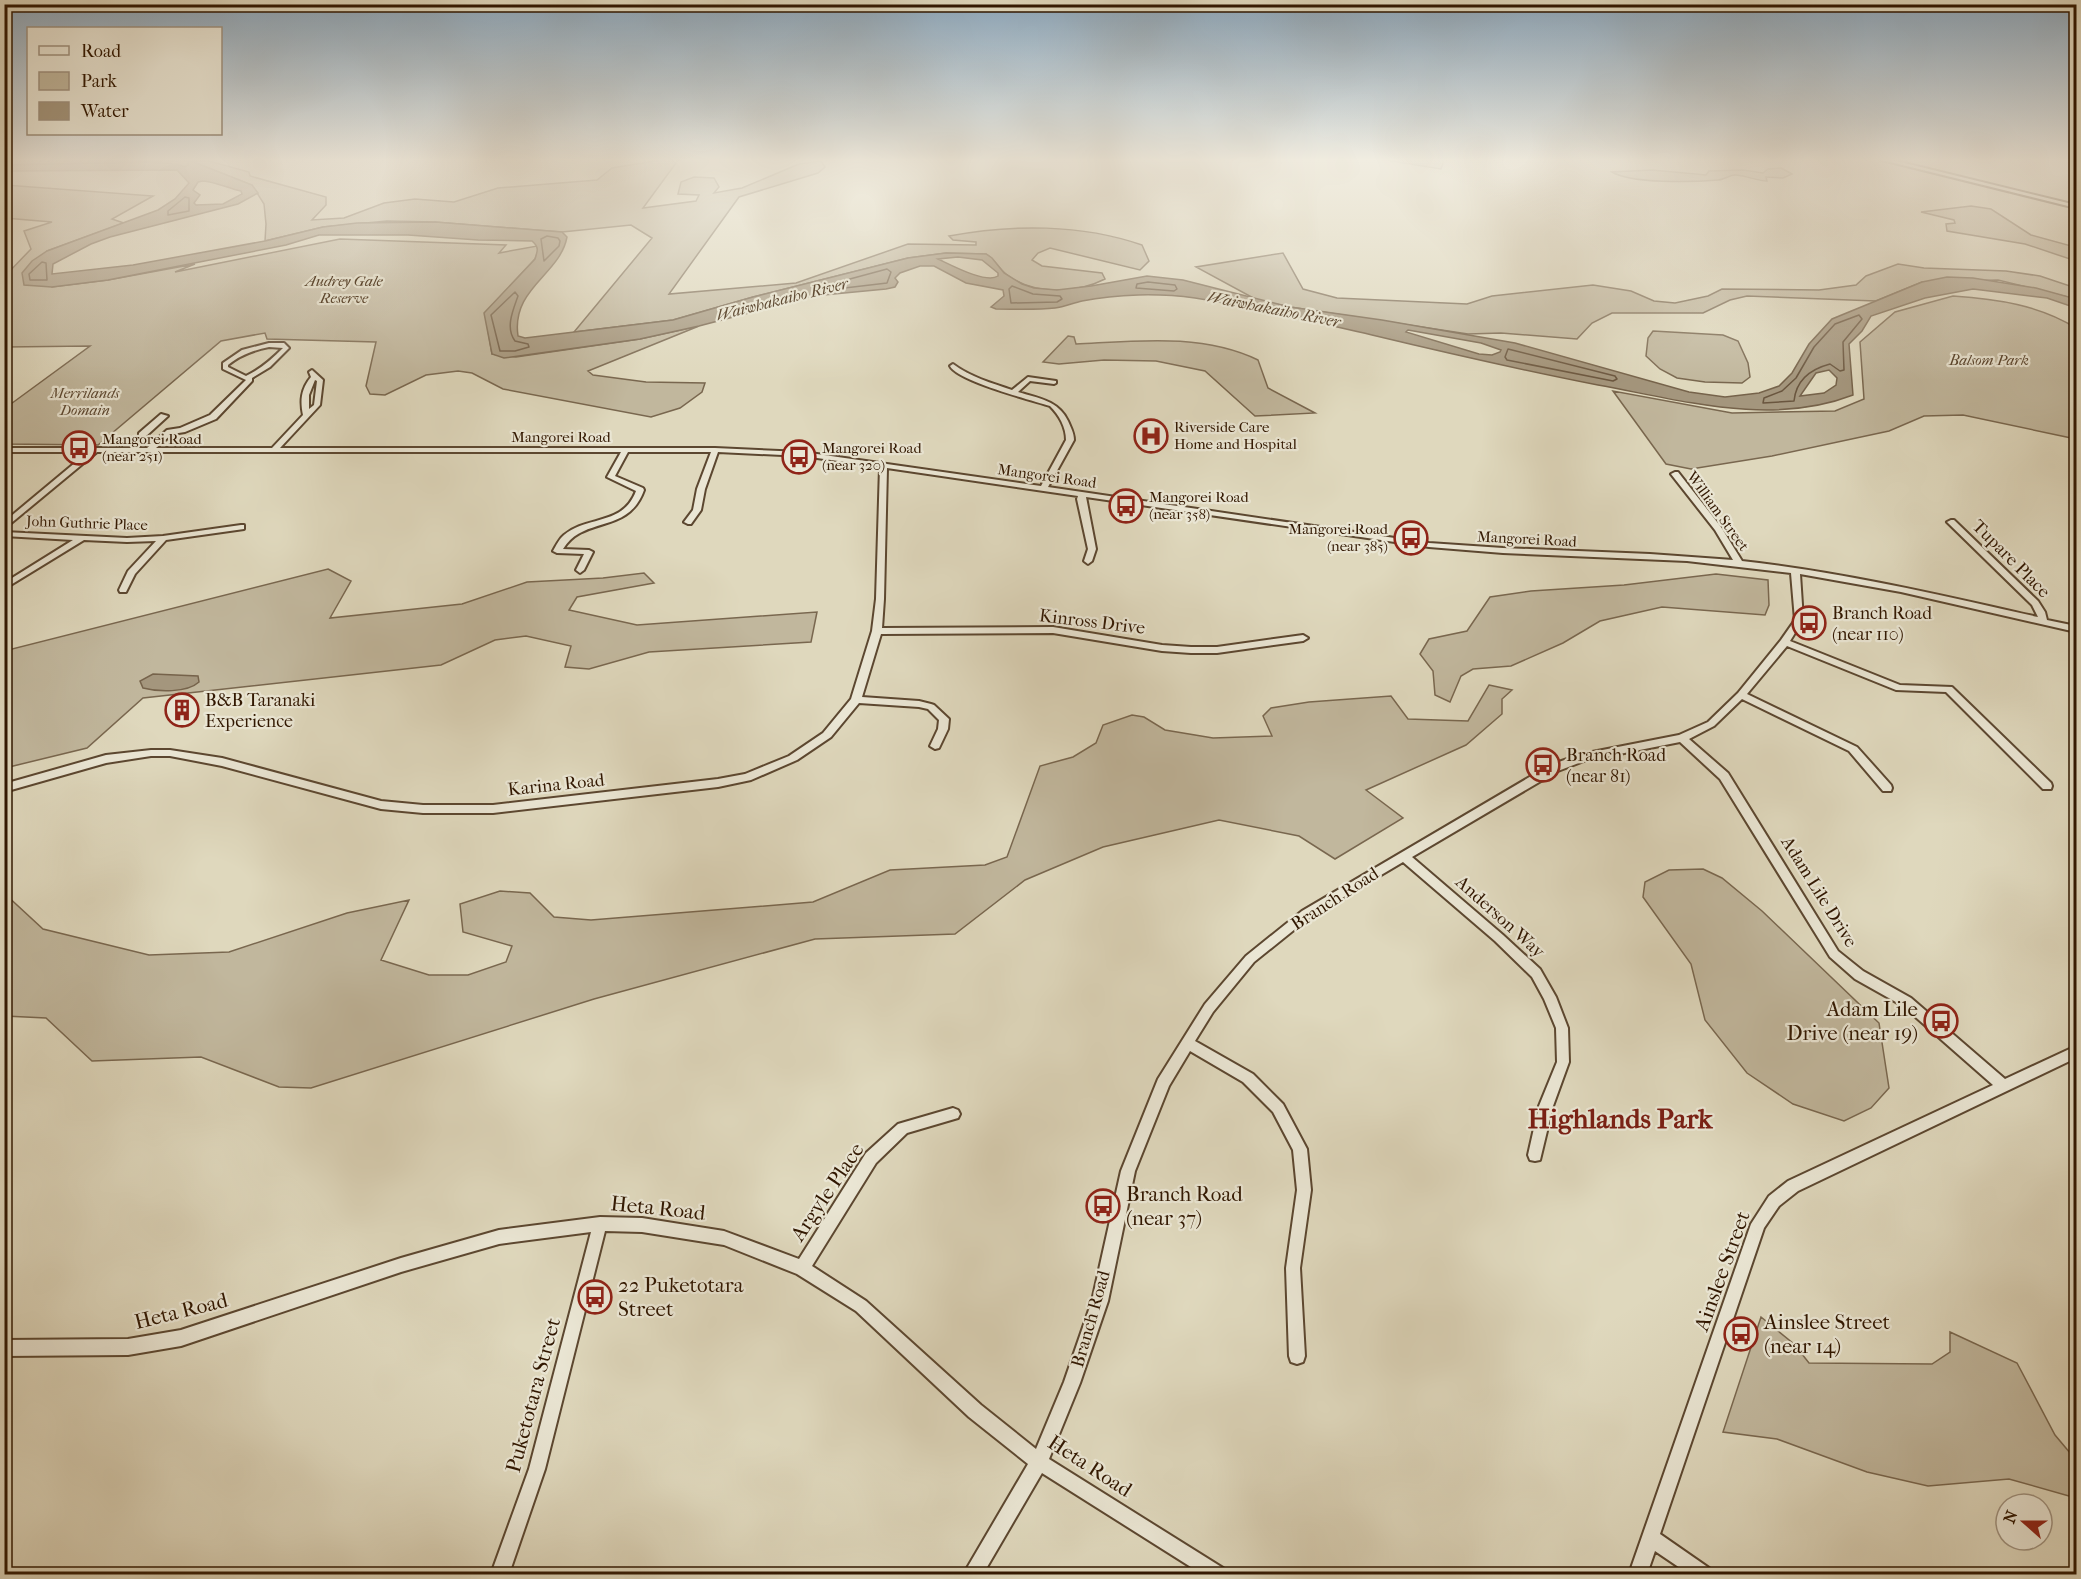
<svg xmlns="http://www.w3.org/2000/svg" width="2081" height="1579" font-family="'IM FELL French Canon',serif">
<style>
.green{fill:#c1b79d;stroke:#79674f;stroke-width:1.5}
.water{fill:#a4967d;stroke:#76634b;stroke-width:1.5;fill-rule:evenodd}
.lines{fill:none;stroke-linecap:round;stroke-linejoin:round}
.shore{stroke:#6a563f;stroke-width:1.5}
.minor-casing{stroke:#5c4730;stroke-width:4}
.minor{fill:#eae6d4;fill-rule:evenodd}
.labels{text-anchor:middle;dominant-baseline:central;stroke-width:4.5;stroke-linejoin:round;paint-order:stroke}
.far-park-label{font-size:15px;font-style:italic;fill:#5c4730;stroke:#eae6d4}
.far-poi-label{font-size:15px;fill:#311701;stroke:#eae6d4;text-anchor:start}
.far-street-label{font-size:15px;fill:#311701;stroke:#eae6d4}
.far-water-label{font-size:16px;font-style:italic;fill:#5f4a33;stroke:#eae6d4}
.street-label{font-size:18px;fill:#311701;stroke:#eae6d4}
.poi-label{font-size:18px;fill:#311701;stroke:#eae6d4;text-anchor:start}
.near-poi-label{font-size:21px;fill:#311701;stroke:#eae6d4;text-anchor:start}
.near-street-label{font-size:21px;fill:#311701;stroke:#eae6d4}
.near-district-label{font-size:28px;font-weight:bold;fill:#7a1f14;stroke:#eae6d4}
</style>
<rect width="100%" height="100%" fill="#dfd8bd"/>
<filter id="stains"><feTurbulence type="fractalNoise" baseFrequency=".00333" numOctaves="4"/><feColorMatrix values="0 0 0 0 .2 0 0 0 0 .09 0 0 0 0 .02 0 0 0 .5 -.17"/></filter>
<radialGradient id="worn" r=".72"><stop offset=".6" stop-color="#630" stop-opacity="0"/><stop offset="1" stop-color="#630" stop-opacity=".3"/></radialGradient>
<path class="green" d="M667,159h12l-36,49 53,-7 3,-6 -21,-1 3,-12 13,-5 20,1 5,9 -5,6 28,-5 57,-24 22,-3 4,6 -7,6 -79,24 -70,97 127,-11 112,-39 68,1v-3l-23,-2 -4,-4c63,-12 132,-12 193,9l7,16 -9,9 -90,-22 -12,5 -6,7 10,6 60,7 3,6c-29,15 -73,16 -99,-5 -8,-6 -11,-15 -20,-20l-40,-1 -38,5 -155,39 -80,23 -99,12 78,-94 -21,-13 -69,7 -127,-10 -48,-1 -64,6 -58,14 1,-17 -2,-20 -12,-19 -61,-24h18l40,11 1,4 76,21v8l-14,15 32,-2 40,-15 31,-4 39,3 44,-14 99,-8 15,-12z
M1379,159h64l1,1 -3,9z
M1781,168l11,6 -9,4 -17,-1 1,4c-11,0 -22,-6 -32,-6 -6,0 -11,5 -17,5 -25,2 -86,4 -106,-8l40,-2 54,5 3,-4 34,-1 20,3 5,-4z
M5,185l148,11 -41,23 12,4 -77,28 5,36 56,-7 87,-16 -20,8 165,-33 166,6 -7,8 38,-7 1,5 -3,8 -50,54 7,41 24,3 124,-18 59,-13 -111,45 5,4 53,7 59,1 -3,9 -22,16 -29,9 -148,-28 -31,-16 -14,-2 -32,4 -41,20 -15,-1 -4,-8 10,-44 -109,-3 -2,-6 -44,8 -123,104 -93,-1 -1,-35 86,-63 -85,1v-71l26,-27 -7,-18 28,-9 -47,-4z
M1971,206l20,3 40,26 44,12 1,14 -51,-17 -78,-13 -1,-7 9,-1 -1,-3 -33,-8z
M1283,253l20,36 34,9 130,6 25,-8 101,-11 38,6 23,10 21,2 33,-7 14,-7 97,1 37,-5 10,-9 32,-12 26,4 82,3 34,5 36,12v11l-78,-19 -76,2 -46,19 -129,-5 -17,4 -27,13h-91l-20,10 -15,16 -76,-6 -33,1 -178,-27 -33,-7 -61,-33z
M1953,296c44,3 86,9 123,32v111l-113,-24 -39,1 -35,15 -117,25 -81,13 -25,-5 -53,-73 119,22 103,-2 29,-12 -4,-57 35,-30z
M1653,331l70,4 15,6 10,22 2,14 -8,6 -37,-1 -28,-4 -17,-9 -14,-13 2,-18z
M1068,336l6,1 2,7c61,-3 126,-11 182,16l10,28 47,25 -60,3 -50,-45 -49,-10 -52,-1 -45,4 -16,-2z
M328,569l23,12 -21,37 132,-14 65,-22 76,-4 41,-5 10,10 -77,14 -8,13 68,15 180,-13 -6,30 -162,10 -60,17 -24,-2 6,-21 -45,-10 -31,4 -54,25 -298,33 -56,50 -82,20 -1,-117z
M1716,574l52,6 1,25 -4,10 -103,-8 -62,14 -37,22 -52,23 -38,3 -12,7 -11,26 -15,-7 -2,-24 -13,-17 9,-15 38,-8 23,-34 41,-6 93,-6z
M1489,685l23,5 -10,9v15l-36,31 -100,45 37,28 -68,41 -36,-23 -80,-16 -116,27 -78,33 -70,54 -140,5 -221,60 -283,89 -32,-1 -78,-30 -109,4 -46,-43 -41,-2v-122l38,35 106,26 80,-3 118,-39 62,-13 -28,60 48,15h39l38,-13 6,-16 -49,-14 -3,-28 40,-13 30,2 24,24 37,3 222,-18 77,-32 95,-5 22,-8 33,-91 33,-9 23,-14 7,-18 29,-10 12,2 21,13 48,8 59,-2 -9,-20 8,-8 38,-6 82,-6 17,23 60,2z
M1703,869l19,9 40,33 117,112 10,65 -18,20 -27,13 -51,-17 -46,-31 -42,-53 -14,-56 -48,-67 2,-15 24,-12z
M1761,1317l33,27 15,19 123,1 18,-12v-20l67,31 38,72 21,25v38l-67,-19 -81,7 -61,-14 -90,-33 -54,-7z"/>
<path class="water" d="M5,159l186,2 61,24 6,8 -20,11 -128,33 -19,7 -38,20 -1,10 81,-9 132,-24 58,-14 34,-4 78,-1 127,10 5,5c-7,38 -56,51 -49,99l7,2 148,-18 80,-23 155,-39 38,-5 40,1 6,4 12,15 18,11 12,4 23,2 34,-4 56,-10 36,4 107,27 92,13 133,23 174,49 36,5 34,-4 20,-7 13,-13 17,-29 23,-25 90,-37 25,-5 26,1 63,10 40,11v9l-29,-10 -74,-9 -48,9 -54,18 -9,15 -13,13 4,51c-82,32 -172,5 -255,-10 -76,-15 -151,-32 -226,-50 -58,-13 -118,-28 -177,-37 -36,-5 -78,-4 -113,3 -9,2 -18,6 -27,7 -19,2 -39,1 -59,1l-5,-2 13,-11 -1,-6 -37,-7 -32,-17h-14l-20,7 -5,5 3,4 -3,5 -9,2 -73,7 -114,30 -59,13 -136,19 -12,-4 -8,-41 51,-54c3,-9 4,-12 -3,-18l-54,-1 -70,-5h-89l-33,10 -178,35 -56,7 -28,-2 -2,-12 10,-12 15,-10 111,-41 17,-11 14,-16 -12,-13 -172,1zM203,181c13,1 24,7 38,10l1,3 -19,10 -27,1 -2,-2 6,-8 -7,-5 5,-8zM958,257l24,3 16,13v3c-12,8 -47,-11 -60,-17zM1408,330l73,13 20,7 -1,2 -8,3 -13,-1 -73,-22zM1829,370l8,8 -1,7 -12,8 -24,3 16,-23z
M153,674l45,2 1,6c-12,11 -41,10 -56,6l-3,-7z"/>
<g class="lines">
<path class="shore" d="M4,165l145,-3 28,2 8,3 3,-2v-6
M185,197l4,1v13l-21,4v-4z
M547,236l11,2 2,3 -1,5 -15,15 -3,-22z
M42,262l4,1 1,17h-17l-1,-6z
M887,269l4,3 -4,11 -51,6 -3,-3 2,-3z
M1148,282l27,3 2,4 -3,2 -38,-3 1,-4z
M1012,286l21,8 27,2 2,3 -5,3 -46,1 -2,-14z
M515,292l3,4c-5,14 -13,32 -3,45l13,3 1,3 -14,4h-15l-9,-36z
M1859,315l3,4 -19,23 1,28 -4,1 -10,-7c-19,5 -34,16 -36,37l-31,2 1,-5 18,-7 14,-13 18,-31 21,-23z
M1508,349l107,27 2,3 -4,2 -106,-21 -2,-3z"/>
<g class="minor-casing">
<path id="minor" d="M1878,159h10l188,46v3z
M269,343h15l5,5 -19,19 -18,11v3l-36,38 -31,13 -13,2 -16,14h116l31,-33c-3,-14 -2,-26 8,-38l-2,-5 3,-2 11,10 -3,25 -40,43h435l88,4 238,34 25,-46c0,-13 -7,-25 -16,-34 -19,-6 -93,-25 -100,-40l3,-2c17,13 39,19 59,26l16,-13 28,4v2l-2,1 -24,-3 -12,11c20,6 41,9 50,29 3,7 6,12 6,19l-26,47 381,56 74,5 147,6 83,6 -18,-30 -44,-56 4,-2h3l43,55 21,34c100,11 198,34 296,56l-6,-12 -85,-83 4,-2h3l84,81 7,11 2,8 29,6v6l-175,-40 -101,-18 3,46 -13,21 110,44 52,2 99,96 1,3 -1,3h-8l-97,-97 -50,-2 -109,-44 -40,48 110,53 34,38 1,3 -1,3h-8l-34,-40 -107,-52 -28,27 -25,13 39,34 110,178 25,20 48,27 94,81 71,-33v12l-278,133 -19,15 -15,22 -104,306 49,34 3,6h-23l-34,-23 -8,23h-18l122,-350 18,-28 19,-15 205,-96 -90,-79 -48,-27 -25,-22 -110,-178 -40,-37 -96,19 -26,10 -146,86 91,78 37,34 16,28 12,31 1,34 -16,44 -13,54 -5,1 -5,-1 -2,-5 11,-49 18,-44 -1,-34 -12,-29 -12,-22 -37,-36 -92,-79 -93,55 -56,45 -41,50 -18,29 58,33 30,30 24,45 4,41 -11,78 5,88 -2,6 -6,2 -6,-2 -2,-6 -3,-88 11,-78 -4,-40 -20,-38 -30,-30 -53,-31 -21,35 -34,85 -27,130 -28,82 -31,76 174,109 3,6h-24l-160,-101 -59,101h-19l3,-6 61,-104 -59,-47 -113,-106 -59,-37 -73,-29 -82,-13 -37,-1 -60,238 -36,105h-18l38,-105 62,-237 -92,12 -98,28 -220,74 -53,9 -124,1v-16l124,-1 53,-9 220,-72 98,-28 101,-13 42,1 82,13 75,28 67,-106 32,-29 55,-16 5,2 2,4 -2,4 -51,15 -31,30 -64,103 54,35 115,104 55,44 28,-67 28,-81 29,-130 37,-92 47,-75 41,-48 56,-45 248,-146 32,-11 97,-19 29,-13 30,-29 43,-53 14,-20 -4,-47 -104,-12 -184,-8 -74,-6 -343,-50 10,52 -4,12 -4,3 -4,-3 4,-12 -11,-50 1,-3 -191,-28 -3,131 -2,29 171,-1 109,18 29,2h26l86,-12 5,3 -5,3 -86,12h-26l-29,-2 -109,-18 -172,1 -19,63 57,4 12,3 3,1 15,14 -1,10 -9,19 -4,1 -5,-3 8,-17 1,-9 -11,-11 -9,-2 -60,-4 -28,34 -34,23 -46,20 -33,7 -225,26h-70l-42,-4 -159,-43 -52,-10h-19l-45,7 -102,29v-8l102,-29 45,-5h19l52,8 159,43 42,4h70l225,-26 27,-5 44,-18 34,-23 28,-34 21,-68 4,-32 4,-132 -77,-11 -85,-4 -13,37 -4,21 -10,14h-3l-4,-2 9,-12 4,-21 14,-37h-83l-13,24 28,12 1,2c-16,45 -60,25 -81,59l26,1 4,2 -9,18 -4,3 -4,-3 8,-16 -27,-1 -4,-2c3,-5 6,-12 11,-16 24,-20 59,-9 72,-44l-29,-14 14,-25h-524l-93,77v-7l84,-70h-84v-4h143l20,-18 13,-2 30,-13 36,-35 -23,-11v-6l19,-13zM269,347l14,1c-11,11 -22,21 -37,28l-18,-9v-2c12,-10 26,-15 41,-18zM315,380l2,1 -3,24 -5,4v-14z
M161,414l7,2 -23,21h-6v-4z
M241,525h3v4l-78,11 -31,34 -9,18h-6l-1,-2 9,-19 28,-30 -29,1 -43,-2 -80,49v-6l69,-43 -69,-4v-4l123,6 36,-2z"/>
</g>
<use href="#minor" class="minor"/>
</g>
<linearGradient id="sky" x2="0" y2="1"><stop stop-color="#8da8bd"/><stop offset="0.42" stop-color="#f1ede1"/><stop offset="1" stop-color="#f1ede1" stop-opacity="0"/></linearGradient>
<rect width="2081" height="381" fill="url(#sky)"/>
<defs>
<g id="hospital-ring" transform="scale(1.725)"><circle r="9.5" fill="#eae6d4" stroke="#8f2418" stroke-width="1.5"/><path d="M-5-5h3v3.5h4V-5h3V5h-3V1.5h-4V5h-3Z" fill="#8f2418"/></g>
<g id="bus-ring" transform="scale(1.725)"><circle r="9.5" fill="#eae6d4" stroke="#8f2418" stroke-width="1.5"/><path d="M-5-6H5V4H4V6H2V4H-2V6H-4V4H-5ZM-3.5-4V0h7V-4ZM-3.5 1.2v1.5H-2V1.2ZM2 1.2v1.5H3.5V1.2Z" fill="#8f2418"/></g>
<g id="building-ring" transform="scale(1.725)"><circle r="9.5" fill="#eae6d4" stroke="#8f2418" stroke-width="1.5"/><path d="M-4-6H4V6H1V3H-1V6H-4ZM-2.5-4.3h1.7v1.8h-1.7ZM.8-4.3h1.7v1.8H.8ZM-2.5-1h1.7V.8h-1.7ZM.8-1h1.7V.8H.8Z" fill="#8f2418"/></g>
</defs>
<g fill-rule="evenodd">
<use href="#hospital-ring" x="1151" y="436"/>
<use href="#bus-ring" x="79" y="448"/>
<use href="#bus-ring" x="799" y="457"/>
<use href="#bus-ring" x="1126" y="506"/>
<use href="#bus-ring" x="1411" y="538"/>
<use href="#bus-ring" x="1809" y="623"/>
<use href="#building-ring" x="182" y="710"/>
<use href="#bus-ring" x="1543" y="765"/>
<use href="#bus-ring" x="1941" y="1021"/>
<use href="#bus-ring" x="1103" y="1206"/>
<use href="#bus-ring" x="595" y="1297"/>
<use href="#bus-ring" x="1741" y="1334"/>
</g>
<g class="labels">
<g class="far-park-label">
<text x="344" y="281">Audrey Gale<tspan x="344" dy="17">Reserve</tspan></text>
<text x="1989" y="360">Balsom Park</text>
<text x="85" y="393">Merrilands<tspan x="85" dy="17">Domain</tspan></text>
</g>
<g class="far-poi-label">
<text x="1174" y="427">Riverside Care<tspan x="1174" dy="17">Home and Hospital</tspan></text>
<text x="102" y="439">Mangorei Road<tspan x="102" dy="17">(near 251)</tspan></text>
<text x="822" y="448">Mangorei Road<tspan x="822" dy="17">(near 320)</tspan></text>
<text x="1149" y="497">Mangorei Road<tspan x="1149" dy="17">(near 358)</tspan></text>
<text x="1388" y="529" text-anchor="end">Mangorei Road<tspan x="1388" dy="17">(near 385)</tspan></text>
</g>
<g class="far-street-label">
<text x="561" y="437">Mangorei Road</text>
<text transform="translate(1047 476) rotate(8)">Mangorei Road</text>
<text transform="translate(1718 511) rotate(54)">William Street</text>
<text transform="translate(87 523) rotate(2)">John Guthrie Place</text>
<text transform="translate(1527 539) rotate(3)">Mangorei Road</text>
</g>
<g class="far-water-label">
<text transform="translate(782 299) rotate(-14)">Waiwhakaiho River</text>
<text transform="translate(1274 309) rotate(11)">Waiwhakaiho River</text>
</g>
<g class="street-label">
<text transform="translate(2011 559) rotate(45)">Tupare Place</text>
<text transform="translate(1092 622) rotate(7)">Kinross Drive</text>
<text transform="translate(556 785) rotate(-6)">Karina Road</text>
<text transform="translate(1819 892) rotate(58)">Adam Lile Drive</text>
<text transform="translate(1335 899) rotate(-33)">Branch Road</text>
<text transform="translate(1500 917) rotate(42)">Anderson Way</text>
<text transform="translate(1091 1319) rotate(-74)">Branch Road</text>
</g>
<g class="poi-label">
<text x="1832" y="613">Branch Road<tspan x="1832" dy="21">(near 110)</tspan></text>
<text x="205" y="700">B&amp;B Taranaki<tspan x="205" dy="21">Experience</tspan></text>
<text x="1566" y="755">Branch Road<tspan x="1566" dy="21">(near 81)</tspan></text>
</g>
<g class="near-poi-label">
<text x="1918" y="1009" text-anchor="end">Adam Lile<tspan x="1918" dy="24">Drive (near 19)</tspan></text>
<text x="1126" y="1194">Branch Road<tspan x="1126" dy="24">(near 37)</tspan></text>
<text x="618" y="1285">22 Puketotara<tspan x="618" dy="24">Street</tspan></text>
<text x="1764" y="1322">Ainslee Street<tspan x="1764" dy="24">(near 14)</tspan></text>
</g>
<g class="near-street-label">
<text transform="translate(827 1192) rotate(-56)">Argyle Place</text>
<text transform="translate(658 1208) rotate(6)">Heta Road</text>
<text transform="translate(1722 1271) rotate(-70)">Ainslee Street</text>
<text transform="translate(181 1311) rotate(-14)">Heta Road</text>
<text transform="translate(533 1395) rotate(-75)">Puketotara Street</text>
<text transform="translate(1090 1466) rotate(33)">Heta Road</text>
</g>
<g class="near-district-label">
<text x="1620" y="1118">Highlands Park</text>
</g>
</g>
<rect width="2081" height="1579" fill="none" stroke="#dfd8bd" stroke-width="24"/>
<rect x="6" y="6" width="2069" height="1567" fill="none" stroke="#311701" stroke-width="3"/>
<rect x="12" y="12" width="2057" height="1555" fill="none" stroke="#311701" stroke-width="1.5"/>
<rect x="27" y="27" width="195" height="108" fill="#eae6d4" stroke="#a09380" stroke-width="1.5"/>
<rect x="39" y="46" width="30" height="9" fill="#eae6d4" stroke="#a09380" stroke-width="1.5"/>
<text x="81" y="57" font-size="18" fill="#311701">Road</text>
<rect x="39" y="72" width="30" height="18" fill="#c1b79d" stroke="#a09380" stroke-width="1.5"/>
<text x="81" y="87" font-size="18" fill="#311701">Park</text>
<rect x="39" y="102" width="30" height="18" fill="#a4967d" stroke="#a09380" stroke-width="1.5"/>
<text x="81" y="117" font-size="18" fill="#311701">Water</text>
<g transform="translate(2024 1522) rotate(291)"><circle r="28" fill="#eae6d4" stroke="#a09380" stroke-width="1.5"/>
<path d="M0-4.5L10 22L0 15L-10 22Z" fill="#8f2418"/>
<text y="-9" font-size="16" font-weight="bold" text-anchor="middle" fill="#311701">N</text>
</g>
<rect width="100%" height="100%" filter="url(#stains)"/>
<rect width="100%" height="100%" fill="url(#worn)"/>
</svg>
